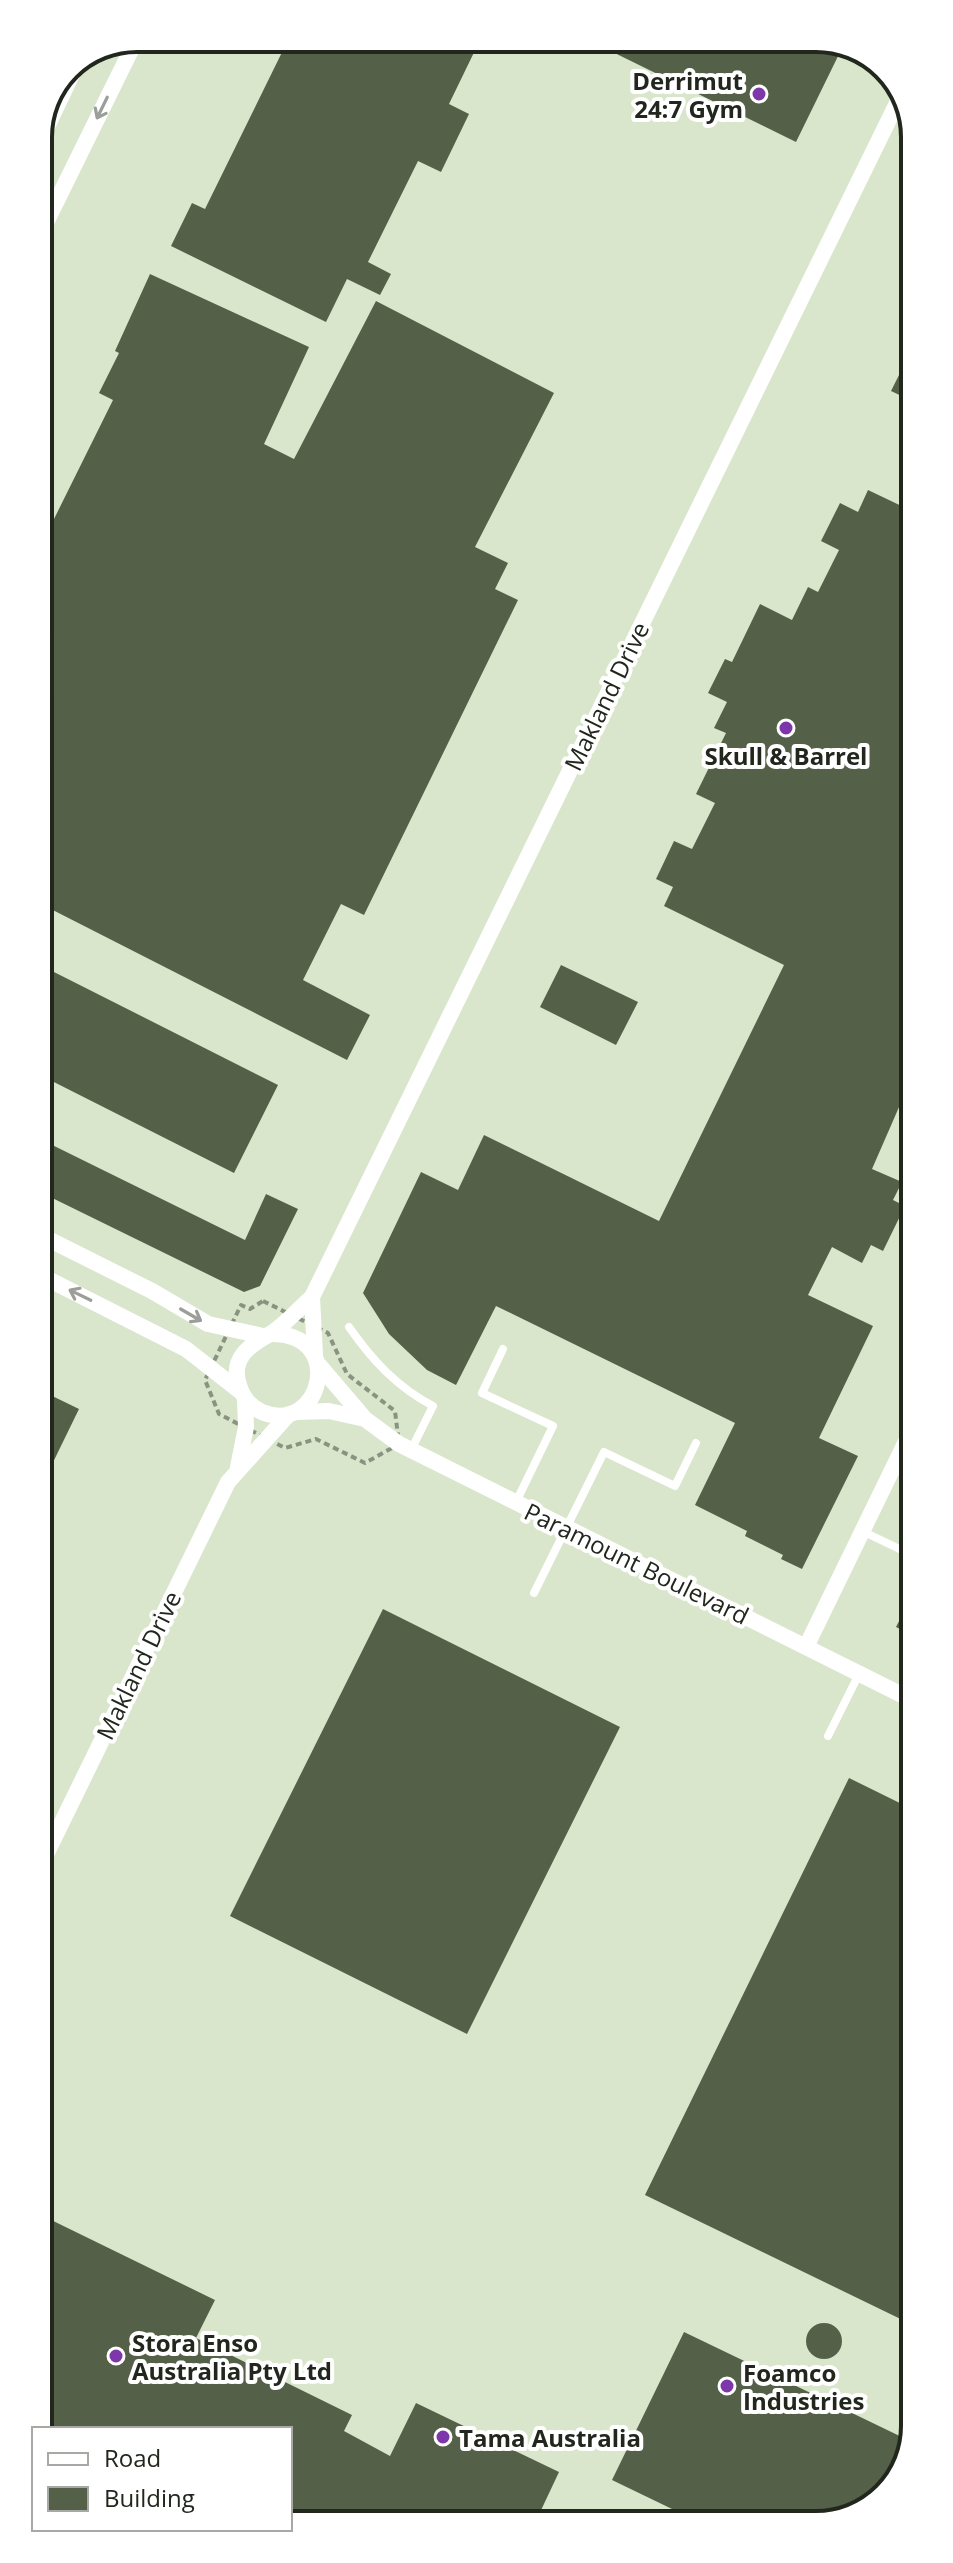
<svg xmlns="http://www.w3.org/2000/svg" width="953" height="2563" font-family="'Open Sans',sans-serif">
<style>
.building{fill:#556049}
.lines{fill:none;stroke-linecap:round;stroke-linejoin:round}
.path{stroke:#8a9380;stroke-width:4;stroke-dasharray:6 4;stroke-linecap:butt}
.lane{stroke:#fff;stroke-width:8}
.street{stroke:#fff;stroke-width:16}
.primary{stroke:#fff;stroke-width:26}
.oneway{stroke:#9c9e99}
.poi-dot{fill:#7d37ab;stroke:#fff;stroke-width:3}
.labels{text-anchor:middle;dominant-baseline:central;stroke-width:8;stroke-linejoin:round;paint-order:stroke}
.poi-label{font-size:24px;font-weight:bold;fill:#22271d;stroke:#fff;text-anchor:start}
.street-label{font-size:24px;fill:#22271d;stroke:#fff}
.rim{fill:none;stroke:#22271d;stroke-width:4}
</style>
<rect width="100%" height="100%" fill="#d9e6cb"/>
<path class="building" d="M289,38h192l-32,66 20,10 -28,58 -23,-11 -50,101 23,12 -11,21 -33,-16 -21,43 -155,-76 21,-43 13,6z
M584,38h239l20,8 -47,96z
M150,274l159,73 -45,97 30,15 82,-158 178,92 -79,154 33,16 -13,26 23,11 -154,315 -23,-11 -38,76 67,35 -23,45 -308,-157v-392l15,8 59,-119 -14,-7 20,-40 -4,-2z
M912,349v52l-21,-10z
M868,490l44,21 1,564 -41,94 30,13 -9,18 12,6 -22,45 -12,-6 -9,18 -30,-16 -24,48 65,31 -54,112 39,18 -56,113 -21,-10 2,-4 -38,-19 2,-5 -52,-26 40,-82 -239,-117 -40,79 -29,-15 -38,-36 -26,-41 58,-121 37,18 26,-55 175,86 125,-256 -120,-59 9,-19 -17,-8 18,-38 18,8 23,-46 -19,-9 30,-61 -12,-5 13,-26 -19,-9 17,-34 7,3 28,-58 32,16 16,-33 10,5 21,-42 -18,-9 19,-38 18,9z
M561,965l77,37 -22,43 -76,-38z
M54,972l224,113 -44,88 -194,-98 -1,-75z
M40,1139l205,101 21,-46 32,15 -38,77 -16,6 -204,-100z
M40,1390l39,19 -39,80z
M914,1592v44l-18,-9z
M383,1609l237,118 -153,307 -237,-118z
M849,1778l65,32 1,516 -270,-131z
M41,2215l174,85 -19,38 156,77 -8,16 46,25 26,-53 143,69 -24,51 -245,1v-95h-249z
M806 2341a18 18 0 1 1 36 0a18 18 0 1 1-36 0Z
M684,2332l226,109 -15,45 -53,36h-143l-87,-42z"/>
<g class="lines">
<path class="path" d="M263,1301l65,32 19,41 48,37 4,33 -34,19 -49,-24 -31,9 -66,-34 -14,-34 36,-75 9,4z"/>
<path class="lane" d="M349,1327c23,33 48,60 84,79l-22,44
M503,1349l-21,44 71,33 -37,76
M896,1462l18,9
M862,1531l52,25
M534,1593l70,-141 71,34 21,-43
M828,1736l31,-62"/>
<path class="street" d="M38,239l99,-201
M40,1235l112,56 56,33 55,12
M40,1275l146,74 55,43
M312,1297l3,58
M270,1334c77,-2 52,102 -8,78 -12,-5 -19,-14 -23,-27 -9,-27 11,-40 31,-51 15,-9 28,-25 42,-37l589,-1202
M319,1365l46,54 34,25 515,257
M296,1412l33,-1 36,8
M238,1467l8,-40 -1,-28
M806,1647l107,-220
M41,1865l187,-383 61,-68"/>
<path class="primary" d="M38,134l33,-69"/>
</g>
<defs><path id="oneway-shaft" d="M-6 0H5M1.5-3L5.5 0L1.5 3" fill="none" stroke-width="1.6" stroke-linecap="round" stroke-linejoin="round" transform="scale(2)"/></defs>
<g class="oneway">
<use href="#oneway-shaft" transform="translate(102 108) rotate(116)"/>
<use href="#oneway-shaft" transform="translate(80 1295) rotate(-154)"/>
<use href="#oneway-shaft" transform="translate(191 1315) rotate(30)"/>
</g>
<g class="poi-dot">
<circle cx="759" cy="94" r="8"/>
<circle cx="786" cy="728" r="8"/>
<circle cx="116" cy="2356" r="8"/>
<circle cx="727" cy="2386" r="8"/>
<circle cx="443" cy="2437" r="8"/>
</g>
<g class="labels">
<g class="poi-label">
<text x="743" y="80" text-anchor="end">Derrimut<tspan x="743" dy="28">24:7 Gym</tspan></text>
<text x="786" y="755" text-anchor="middle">Skull &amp; Barrel</text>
<text x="132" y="2342">Stora Enso<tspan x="132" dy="28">Australia Pty Ltd</tspan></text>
<text x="743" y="2372">Foamco<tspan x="743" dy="28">Industries</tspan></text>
<text x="459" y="2437">Tama Australia</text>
</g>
<g class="street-label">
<text transform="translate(606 696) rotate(-64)">Makland Drive</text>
<text transform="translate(637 1563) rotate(26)">Paramount Boulevard</text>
<text transform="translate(138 1665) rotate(-64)">Makland Drive</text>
</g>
</g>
<path d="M0 0H953V2563H0ZM137 52H816A85 85 0 0 1 901 137V2426A85 85 0 0 1 816 2511H137A85 85 0 0 1 52 2426V137A85 85 0 0 1 137 52Z" fill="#fff" fill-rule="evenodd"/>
<path class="rim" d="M137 52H816A85 85 0 0 1 901 137V2426A85 85 0 0 1 816 2511H137A85 85 0 0 1 52 2426V137A85 85 0 0 1 137 52Z"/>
<rect x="32" y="2427" width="260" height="104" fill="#ffffff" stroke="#a7a9a5" stroke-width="2"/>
<rect x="48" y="2453" width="40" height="12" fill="#ffffff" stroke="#a7a9a5" stroke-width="2"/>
<text x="104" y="2467" font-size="24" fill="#22271d">Road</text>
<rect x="48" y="2487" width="40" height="24" fill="#556049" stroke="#a7a9a5" stroke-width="2"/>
<text x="104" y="2507" font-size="24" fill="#22271d">Building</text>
</svg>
